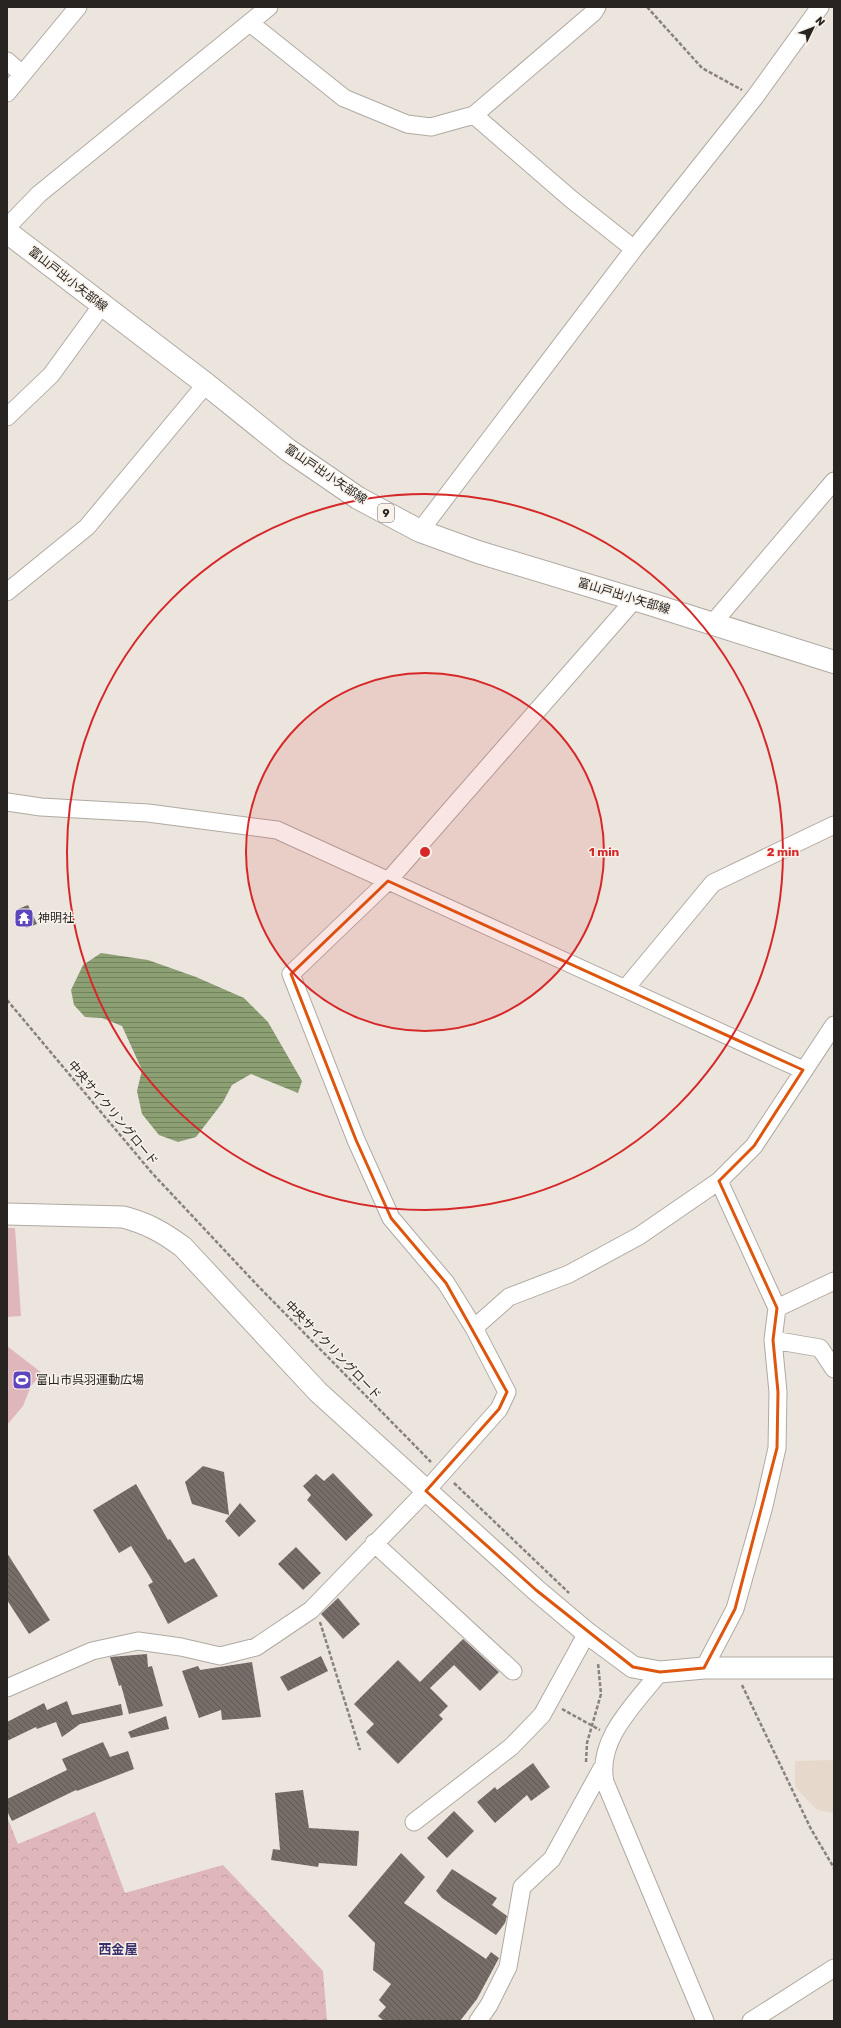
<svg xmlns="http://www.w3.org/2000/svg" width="841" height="2028" font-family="Rubik,'Noto Sans JP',sans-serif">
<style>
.built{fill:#e6d9cc}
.green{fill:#dfb7ba}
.forest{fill:url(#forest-crowns)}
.water{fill:url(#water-rules)}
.building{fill:url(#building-back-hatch)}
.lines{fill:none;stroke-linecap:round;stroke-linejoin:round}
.minor-casing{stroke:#b0a9a2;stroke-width:19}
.tertiary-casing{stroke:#b0a9a2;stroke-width:23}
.primary-casing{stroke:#b0a9a2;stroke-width:24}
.path{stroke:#87827d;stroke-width:2.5;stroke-dasharray:4 2;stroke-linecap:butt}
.minor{stroke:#fff;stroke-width:17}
.tertiary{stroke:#fff;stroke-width:21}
.primary{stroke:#fff;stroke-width:22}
.marked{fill:none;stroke:#de560d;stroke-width:3;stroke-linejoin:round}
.ring{fill:none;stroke:#d62828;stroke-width:2}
.labels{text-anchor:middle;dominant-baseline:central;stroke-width:3;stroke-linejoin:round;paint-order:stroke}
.shield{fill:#f9f2eb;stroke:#66625e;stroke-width:1}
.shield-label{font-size:11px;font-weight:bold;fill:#272421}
.street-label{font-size:12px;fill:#272421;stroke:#f9f2eb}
.poi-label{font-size:12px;fill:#272421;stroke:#f9f2eb;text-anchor:start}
.neighbourhood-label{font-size:13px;font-weight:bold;fill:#3a316d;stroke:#f9f2eb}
.centre{fill:#d62828;stroke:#f9f2eb;stroke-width:2}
.ring-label{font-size:12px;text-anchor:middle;font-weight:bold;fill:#d62828;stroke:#f9f2eb;stroke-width:3;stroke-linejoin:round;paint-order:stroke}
</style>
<defs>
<pattern id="forest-crowns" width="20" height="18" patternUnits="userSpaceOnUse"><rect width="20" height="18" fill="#dfb7ba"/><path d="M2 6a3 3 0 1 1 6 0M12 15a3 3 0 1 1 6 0" fill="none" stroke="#bf9da0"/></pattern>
<pattern id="water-rules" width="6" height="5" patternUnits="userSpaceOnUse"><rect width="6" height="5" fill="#8ca074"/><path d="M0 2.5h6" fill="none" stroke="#72825f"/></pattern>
<pattern id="building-back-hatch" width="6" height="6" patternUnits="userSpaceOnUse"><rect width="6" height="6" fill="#766d69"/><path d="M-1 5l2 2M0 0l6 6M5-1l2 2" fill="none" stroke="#615956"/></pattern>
</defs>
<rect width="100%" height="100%" fill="#ece5de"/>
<path class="built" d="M834,1760v53l-17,-3 -22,-23v-26z"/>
<path class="green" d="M7,1228h8l6,88 -14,1z
M7,1346l35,27 -11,13 -8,20 -16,19z"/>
<path class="forest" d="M95,1812l30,81 98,-28 100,106 4,50h-320v-204l11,27z"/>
<path class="water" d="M101,953l47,7 48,17 48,21 24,24 34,59 -4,12 -47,-19 -19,11 -9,17 -27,35 -18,5 -19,-7 -17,-21 -5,-23 5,-21 -20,-44 -20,-8 -17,-1 -11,-12 -3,-15 12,-25z"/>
<path class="building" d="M28,905l9,19 -11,4 -8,-19z
M203,1466l21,6 5,43 -37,-11 -7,-22z
M333,1473l40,42 -27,26 -39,-41 4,-5 -8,-9 13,-12 8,7z
M136,1484l32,56 2,-1 15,24 9,-5 24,38 -50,28 -20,-39 5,-3 -22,-36 -12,7 -26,-43z
M240,1503l16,18 -17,16 -14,-16z
M296,1547l25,26 -18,17 -25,-26z
M7,1553l43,67 -21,14 -22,-34z
M338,1598l22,26 -17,15 -22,-25z
M463,1639l36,33 -19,19 -26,-26 -24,23 18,18 -9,9 4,4 -45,45 -32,-32 8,-8 -20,-20 44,-44 22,22z
M147,1654l1,13 4,-1 11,40 -34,8 -8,-29 -2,1 -9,-29z
M321,1656l7,15 -40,20 -8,-14z
M252,1662l9,55 -39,3 -1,-10 -22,8 -17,-47 16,-5 2,4z
M67,1701l5,14 49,-11 2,11 -43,9 -18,13 -6,-15 -19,7 -1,-2 -29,14v-19l37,-19 3,7z
M166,1716l3,13 -38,9 -3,-6z
M103,1742l7,15 18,-6 6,18 -57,22 -1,-1 -64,31 -5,-10v-12l60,-29 -5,-11z
M533,1763l17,24 -19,14 -4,-6 -32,28 -18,-21 18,-15 2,3z
M303,1790l6,38 50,3 -2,35 -38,-3 -1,4 -47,-7 2,-11 7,1 -5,-57z
M454,1811l20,20 -27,27 -20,-20z
M401,1853l24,24 -21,26 82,56 5,-7 8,6 -22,41 -17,22h-76l-6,-5 8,-9 -7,-7 12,-16 -18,-14 2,-27 -27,-27z
M452,1869l45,29 -5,7 15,11 -2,7 -9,12 -54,-37 -6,-7z"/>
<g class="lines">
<g class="minor-casing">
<path id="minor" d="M250,23l94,75 63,26 24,3 43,-12 119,-102 4,-6
M7,61l15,13
M7,93l71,-86
M474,115l97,84 63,50
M7,225l4,-2 28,-29 230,-187
M7,417l44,-42 51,-70
M420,531l214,-282 121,-152 65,-90
M7,592l80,-65 119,-143
M712,624l122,-143
M7,802l34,5 107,6 129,17 526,240
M625,989l88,-106 121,-58
M719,1181l58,127 -4,32
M777,1308l57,-27
M474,1328l35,-31 60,-23 70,-38 80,-55 35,-35 80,-121
M374,1543l139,128
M704,1668l31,-59 29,-103 13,-58 1,-56 -5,-52 47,8 14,21
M660,1672c-24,31 -64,67 -55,110l100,239
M7,1688l85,-37 46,-10 43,6 39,9 36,-9 55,-37 115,-119 73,-82 8,-17 -33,-64 -28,-45 -55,-65 -35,-78 -65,-166 97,-93 247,-282
M414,1822l97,-75 31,-32 45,-82
M478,2021l11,-16 19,-38 14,-80 30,-28 50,-91
M751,2021l83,-53"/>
</g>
<g class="tertiary-casing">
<path id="tertiary" d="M7,1214l116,3c24,6 41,16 60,30l135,145 218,198 51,43 46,34 27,5 44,-4h130"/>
</g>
<g class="primary-casing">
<path id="primary" d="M7,232l199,152 82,66 70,48 62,33 58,21 172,52 184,58"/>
</g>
<path class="path" d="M647,7l55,61 40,22
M7,1000l145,173 107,114 172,175
M454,1483l115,110
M320,1622l40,128
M742,1685l69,144 23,39
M562,1709l38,21
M586,1762l1,-19 14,-49 -3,-31"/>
<use href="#minor" class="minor"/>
<use href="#tertiary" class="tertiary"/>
<use href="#primary" class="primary"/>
</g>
<path class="marked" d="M388,881l415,189 -49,76 -35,35 58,127 -4,32 5,52 -1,56 -42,161 -31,59 -44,4 -27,-5 -97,-77 -110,-99 73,-82 8,-17 -61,-109 -55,-65 -35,-78 -65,-166z"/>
<circle cx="425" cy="852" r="179" fill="#d62828" fill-opacity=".12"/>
<g class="ring">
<circle cx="425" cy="852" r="179"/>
<circle cx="425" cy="852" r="358"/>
</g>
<defs>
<g id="temple-square" transform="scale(1)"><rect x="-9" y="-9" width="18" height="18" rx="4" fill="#5d45bd" stroke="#f9f2eb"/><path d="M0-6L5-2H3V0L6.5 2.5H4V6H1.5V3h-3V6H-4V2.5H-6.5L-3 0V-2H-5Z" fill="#fff"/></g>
<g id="stadium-square" transform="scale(1)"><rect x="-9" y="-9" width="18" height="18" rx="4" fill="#5d45bd" stroke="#f9f2eb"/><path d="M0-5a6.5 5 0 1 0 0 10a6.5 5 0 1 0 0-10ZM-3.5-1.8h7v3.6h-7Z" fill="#fff"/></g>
</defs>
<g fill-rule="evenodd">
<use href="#temple-square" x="24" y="918"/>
<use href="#stadium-square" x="22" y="1380"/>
</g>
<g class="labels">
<rect class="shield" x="378" y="504" width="16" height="18" rx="3"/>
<g class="shield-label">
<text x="386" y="513">9</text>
</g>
<g class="street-label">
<text transform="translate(68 279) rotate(38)">富山戸出小矢部線</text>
<text transform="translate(326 474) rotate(34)">富山戸出小矢部線</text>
<text transform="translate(624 596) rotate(17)">富山戸出小矢部線</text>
<text transform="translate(113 1113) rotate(50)">中央サイクリングロード</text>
<text transform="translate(333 1350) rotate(46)">中央サイクリングロード</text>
</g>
<g class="poi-label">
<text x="38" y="918">神明社</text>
<text x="36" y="1380">富山市呉羽運動広場</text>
</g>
<g class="neighbourhood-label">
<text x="118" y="1949">西金屋</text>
</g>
</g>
<circle cx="425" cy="852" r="6" class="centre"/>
<g class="ring-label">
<text x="604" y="856">1 min</text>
<text x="783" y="856">2 min</text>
</g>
<rect width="841" height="2028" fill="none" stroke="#272421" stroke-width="16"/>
<g transform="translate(813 28) rotate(47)" stroke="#f9f2eb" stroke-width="3" paint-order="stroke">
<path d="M0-3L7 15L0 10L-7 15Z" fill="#272421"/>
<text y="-6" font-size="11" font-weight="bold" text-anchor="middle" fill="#272421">N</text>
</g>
</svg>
